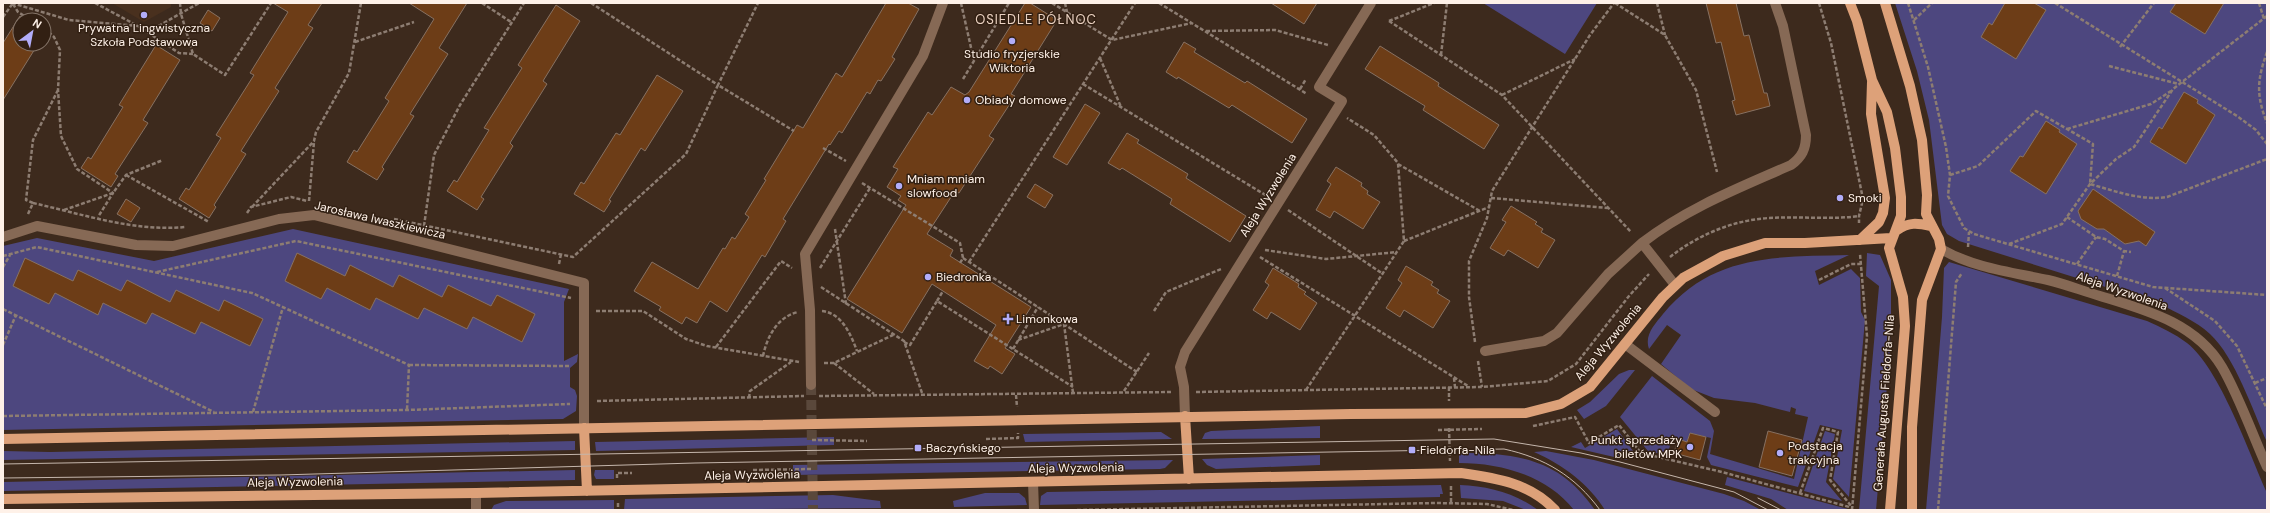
<svg xmlns="http://www.w3.org/2000/svg" width="2270" height="513" font-family="'DM Sans',sans-serif">
<style>
.built{fill:#49301e}
.green{fill:#4d477f}
.building{fill:#6d3d17;stroke:#877162}
.lines{fill:none;stroke-linecap:round;stroke-linejoin:round}
.minor-tunnel{stroke:#5a483b;stroke-width:10;stroke-dasharray:10 5;stroke-linecap:butt}
.path{stroke:#8d7d72;stroke-width:2.5;stroke-dasharray:4 2;stroke-linecap:butt}
.minor{stroke:#866955;stroke-width:10}
.major{stroke:#dda179;stroke-width:10}
.tram{stroke:#c5b6ac;stroke-width:1}
.poi-dot{fill:#b2adf9;stroke:#322013;stroke-width:1.5}
.labels{text-anchor:middle;dominant-baseline:central;stroke-width:3;stroke-linejoin:round;paint-order:stroke}
.poi-label{font-size:12px;fill:#fef1e8;stroke:#322013;text-anchor:start}
.street-label{font-size:12px;fill:#fef1e8;stroke:#322013}
.neighbourhood-label{font-size:13px;letter-spacing:1px;fill:#ebd2c2;stroke:#322013}
</style>
<rect width="100%" height="100%" fill="#3d2a1d"/>
<path class="built" d="M112,3h59v4l-27,15z"/>
<path class="green" d="M1483,3h114l-32,51z
M1895,3h372v439c-14,-31 -32,-85 -57,-108 -14,-13 -33,-21 -50,-30l-201,-63 -12,-7 -5,-9 -13,-105 -12,-49z
M293,229l276,60 -5,13v59l14,-7 -1,8 -7,6v19l5,3 2,6 -1,15 -13,8 -560,11v-184l34,-8 117,23z
M1867,253l13,2 11,25v60l-15,170h-17l20,-224 -13,-10z
M1849,255l-34,16 4,14 32,-16 9,9 1,34 4,8 -16,177 -16,-18 9,-49 -22,-5 -22,62 -87,-22 -4,-8 4,-19 -21,-5 -3,9 -15,-4 -4,15 -3,2 -17,-4 -28,-34 32,-41 58,45 4,10 -4,23 84,25 14,-62 -13,-3 1,-5 -5,-2 -1,5 -35,-9 -41,-5 -23,-9 -30,-25 20,-29 -14,-10 -18,24c-5,-14 6,-25 14,-35 50,-61 115,-57 186,-59z
M1949,262l198,59c14,6 28,13 40,22 33,26 62,110 80,150v17h-341l16,-193 2,-49z
M1629,370h6l-29,36 -22,13 -7,-9 13,-8 29,-28z
M1320,426v12l-118,1 3,-6 6,-2z
M1617,429l16,22 -5,4 -1,5 -56,-13 10,-5 4,6z
M1825,431l10,3 -9,48 16,19 -38,-10z
M1161,432l11,7 -147,3 -2,-8z
M834,437v8l-238,6 -1,-9z
M575,441v9l-572,10v-9l47,1z
M1546,451l48,9 130,34 20,7 17,9h-156c-17,-27 -42,-45 -71,-58z
M1459,453c58,0 100,5 136,57h-21c-27,-34 -72,-47 -115,-47z
M1320,455v10l-104,4 -9,-4 -5,-6z
M1173,460l-8,8 -5,1 -367,6v-10z
M575,470v10l-572,11v-9z
M595,470h19v9h-18l-2,-4z
M1727,477l121,32v1h-60l-17,-11 -46,-14z
M1441,485l2,9h-3v3l-400,8 1,-9 6,-4z
M1460,485c28,1 55,8 78,25h-12l-23,-9 -42,-3z
M985,493h34l6,5 2,7 -73,2 -1,-6z
M833,495l47,6 1,7 -257,2 1,-11z
M614,500v10h-123l3,-5 12,-4z"/>
<path class="building" d="M273,3h49l-14,22 5,3 -38,60 4,3 -38,60 5,3 -32,51 2,2 -7,11 -30,-19 7,-11 3,2 32,-52 -5,-3 38,-60 -4,-2 38,-61z
M409,3h58l-28,45 9,6 -38,60 4,2 -32,51 2,2 -7,11 -30,-18 7,-12 3,2 32,-51 -4,-3 49,-79z
M886,3h22l11,6 -27,48 3,2 -14,22 -3,-1 -8,14 -3,-2 -25,41 -3,-2 -9,14 -1,-1 -46,75 3,2 -21,36 -3,-2 -35,57 -17,-11 -13,22 -11,-6 -4,7 -23,-14 2,-3 -27,-16 18,-29 46,27 25,-41 2,1 7,-12 3,2 14,-22 -4,-3 21,-34 -2,-1 33,-54 6,3 33,-55 6,4z
M1025,3h5l27,17 -46,74 4,2 -26,40 5,3 -35,54 -4,-2 -28,43 26,16 -3,6 81,51 -26,41 10,6 -13,20 -12,-8 -2,3 -14,-8 22,-36 -64,-41 -30,49 -55,-34 59,-94 -8,-5 3,-4 -14,-9 11,-18 -5,-2 35,-55 4,3 19,-28 14,8 4,-3z
M1271,3h46l-13,21z
M1706,3h30l8,33 5,-1 15,58h3l3,13 -34,9 -4,-14 3,-1 -14,-58 -5,1z
M2005,3h29l12,7 -30,49 -35,-22 8,-14 3,2z
M2176,3h48l-19,31 -35,-22z
M556,5l24,16 -37,60 4,3 -37,59 3,3 -32,51 3,2 -7,11 -30,-19 7,-11 3,2 32,-52 -5,-2 38,-60 -4,-3z
M208,10l12,8 -8,13 -12,-8z
M20,16l5,4h-5v24h18l-35,56v-57z
M1184,42l12,7 -2,3 51,31 2,-2 60,38 -15,24 -60,-38 -3,3 -51,-31 -1,2 -11,-7z
M156,45l24,15 -37,60 5,3 -33,51 3,2 -7,11 -30,-19 7,-11 3,2 32,-52 -4,-2z
M1380,46l59,37 -1,3 61,39 -15,24 -61,-39 2,-4 -60,-37z
M657,75l26,16 -38,60 -4,-3 -32,52 2,1 -7,11 -30,-18 7,-12 3,2 32,-51 4,2z
M2184,92l14,8 -1,3 18,12 -29,49 -36,-22 9,-15 3,2z
M1085,104l15,9 -33,52 -14,-8z
M2046,121l14,9 -1,2 18,12 -31,50 -36,-23 10,-15 3,1z
M1127,133l12,7 -2,3 51,31 -2,4 60,38 -16,26 -60,-38 2,-5 -50,-31 -2,2 -12,-7z
M1336,167l26,16 -1,3 7,5 -1,3 13,8 -17,27 -29,-18 -4,7 -14,-8 15,-26 -4,-3z
M1035,184l18,11 -8,13 -18,-11z
M2093,189l62,43 -9,14 -7,-5 -14,3 -21,-15h-7l-16,-10 -3,-8z
M126,199l14,9 -9,14 -14,-8z
M1511,206l26,16 -2,2 8,5 -2,3 14,8 -17,28 -30,-18 -4,6 -14,-8 16,-26 -4,-2z
M297,253l48,23 5,-11 43,22 6,-12 43,22 6,-12 43,21 6,-11 38,19 -13,28 -49,-25 -6,12 -43,-21 -6,11 -42,-21 -6,12 -43,-22 -6,11 -36,-18z
M25,258l48,23 5,-11 43,21 6,-11 43,22 6,-12 43,21 5,-11 39,19 -13,27 -49,-24 -6,12 -43,-21 -6,11 -43,-21 -5,12 -43,-22 -6,11 -36,-18z
M1406,266l27,16 -2,3 8,5 -2,3 13,8 -17,27 -29,-18 -4,7 -14,-9 16,-25 -4,-3z
M1273,268l26,16 -1,3 8,5 -2,2 13,9 -17,27 -29,-18 -4,7 -14,-9 16,-25 -4,-3z
M1768,431l34,9 -10,36 -33,-9z
M1690,433l16,4 -6,23 -26,-7 4,-14 9,3z"/>
<g class="lines">
<path class="minor-tunnel" d="M811,385l2,125"/>
<path class="path" d="M12,3l57,17 69,6
M95,3l43,23 41,27 14,1
M180,3l1,11 12,40 32,21 46,-72
M482,3l29,19
M591,3l127,82 40,-82
M961,3l13,58
M1052,3l60,37 80,-17
M1065,3l2,9
M1159,3l148,91
M1615,3l50,32 31,55 21,82
M1657,3l8,32
M1819,3l12,40 32,156 -4,17v7
M1908,3l20,64 18,80 4,28 -2,21 16,32 10,6 179,53 114,8
M2055,3l182,113 19,14 11,14
M2259,3l5,16
M13,4l5,8 13,8
M3,17l10,-14
M1914,20l18,-17
M1389,21l113,74 129,137
M1389,21l45,-18
M44,28l10,9 6,13 -2,40 3,46 16,33 36,24 -15,24
M1206,31l69,-1 53,15
M148,32l51,-29
M355,42l59,-20
M2120,47l34,-44
M2267,52c-10,28 -11,43 0,71
M1441,55l6,-52
M1100,58l21,49
M2109,66l70,18
M963,79l46,-76
M1083,84l184,112
M1300,89l6,-10
M1502,95l73,-36
M2067,129l84,-25 20,-13
M823,148l23,13
M1398,164l82,47
M126,175l83,47
M1950,175l28,-9 58,-55 57,33 -3,40c25,7 51,17 77,13l100,-38
M862,183l98,60 3,15 -3,5
M1491,198l117,10
M1863,199l9,-1
M309,201l5,-59
M33,203l-7,-3 7,-60 25,-50
M252,207l62,-66 2,-9 33,-59 12,-70
M64,210l49,-17 13,-18 37,-15
M1288,210l95,64
M247,213l4,-6 40,-10 16,4
M28,214l5,-11c49,11 101,29 152,24
M2067,217l29,20 9,2 19,12 7,1
M394,219l179,38 113,-103 32,-69 76,46
M424,226l10,-71 26,-50 64,-102
M835,229l11,75
M1404,241l85,-34
M2009,244l53,-20 28,-40 26,-25 18,-12 39,-58 94,-73
M1968,247l1,-15
M1265,250l61,9 71,-7
M3,256l34,-9 215,46 157,72 -2,45
M1260,257l208,129
M1670,257c28,-22 63,-37 99,-39 30,-2 60,2 90,-2
M963,258l174,114
M969,262l166,-259
M559,264l2,-10
M2077,264l19,-27
M3,267l7,-12
M820,268l50,-80
M157,272l139,-31 275,57
M2117,276l7,-25
M1819,280l32,-16h10
M821,287l83,54 18,52
M2165,288l50,33 22,25 30,63
M937,301l6,-10
M3,309l211,103
M596,311h47l43,28 21,7 92,16
M822,311c20,2 29,24 35,40
M1154,311l12,-19 55,-23
M1018,340l46,-16 9,69
M904,342l6,3 27,-44 136,86
M1475,342l-6,-45v-36l18,-43 5,-27 98,-156 24,-32
M3,345l13,-30
M716,347l65,-86 11,7
M1013,349l25,-42
M763,356c4,-19 14,-39 35,-44
M1478,361l4,26
M824,363h10l59,-28
M834,363l40,31
M409,365l162,1
M1454,378l1,9
M2255,383l12,-5
M1449,387v14
M1306,390l98,-149 -6,-78 -24,-28 -27,-17
M1124,391l25,-38
M1196,392l286,-5 66,-6 28,-17 53,-68 20,-22
M1016,395l1,12
M819,396l353,-4
M749,398l1,-7 41,-29
M597,401l207,-5
M253,412l30,-105
M3,416l404,-6 163,-6
M1533,426l42,-9 14,26 30,-18 22,28 81,19 131,36
M1449,428l1,33
M1438,430l44,-1
M986,439l32,-1v-5
M812,440l55,1
M753,470l59,-1
M617,478v-5h15
M1451,486v17
M1800,493l23,-65 15,4 -8,48 22,27
M618,503v7
M1077,510l359,-7 51,1 26,6
M1852,510l15,-174 -7,-82
M1938,510l18,-228 6,-9"/>
<path class="minor" d="M3,237l34,-11 99,19 37,1 106,-27 35,-4 270,68v145
M1941,249c33,19 70,23 107,31 17,4 35,11 52,16 46,14 96,27 122,71 17,29 31,69 45,100
M1675,285l-33,-42c45,-35 97,-55 149,-78 11,-8 15,-16 15,-30l-23,-109 -8,-23
M1625,344l90,68
M1485,351l59,-10 13,-8 51,-59 34,-31
M811,385l-1,-75 -5,-56 118,-198 20,-53
M1185,416l-1,-29 -4,-20 5,-15 157,-251 -23,-14 52,-84
M1033,482l1,28
M476,493v17"/>
<path class="major" d="M1850,3l7,18 15,59 15,32 8,36 6,49v19l-12,32 14,49 2,29 -15,184
M1885,3l25,83 12,54 5,55 -1,19 13,25 2,10 -19,51 -10,127v83
M1897,230c12,-8 20,-7 34,-4
M1860,240l19,-18 4,-9 2,-15 -14,-84 1,-32
M1185,416l4,63
M584,428l3,63
M3,439l1348,-25 175,-1 35,-9 29,-17 73,-90 20,-19 40,-22 42,-13h40l86,-5
M3,499l473,-6 985,-20c35,5 69,10 94,37"/>
<path class="tram" d="M3,464l1491,-25 87,14 39,9 114,30 34,18
M3,478l277,-3 415,-12 809,-14c41,9 71,27 96,61
M1758,498l23,12"/>
</g>
<g class="poi-dot">
<circle cx="144" cy="15" r="4"/>
<circle cx="1012" cy="41" r="4"/>
<circle cx="967" cy="100" r="4"/>
<circle cx="899" cy="186" r="4"/>
<circle cx="1840" cy="198" r="4"/>
<circle cx="928" cy="277" r="4"/>
<path d="M1006 313h4v4h4v4h-4v4h-4v-4h-4v-4h4z"/>
<circle cx="1690" cy="447" r="4"/>
<rect x="914" y="444" width="8" height="8" rx="2"/>
<rect x="1408" y="446" width="8" height="8" rx="2"/>
<circle cx="1780" cy="453" r="4"/>
</g>
<g class="labels">
<g class="poi-label">
<text x="144" y="28" text-anchor="middle">Prywatna Lingwistyczna<tspan x="144" dy="14">Szkoła Podstawowa</tspan></text>
<text x="1012" y="54" text-anchor="middle">Studio fryzjerskie<tspan x="1012" dy="14">Wiktoria</tspan></text>
<text x="975" y="100">Obiady domowe</text>
<text x="907" y="179">Mniam mniam<tspan x="907" dy="14">slowfood</tspan></text>
<text x="1848" y="198">Smoki</text>
<text x="936" y="277">Biedronka</text>
<text x="1016" y="319">Limonkowa</text>
<text x="1682" y="440" text-anchor="end">Punkt sprzedaży<tspan x="1682" dy="14">biletów MPK</tspan></text>
<text x="1788" y="446">Podstacja<tspan x="1788" dy="14">trakcyjna</tspan></text>
<text x="926" y="448">Baczyńskiego</text>
<text x="1420" y="450">Fieldorfa-Nila</text>
</g>
<g class="street-label">
<text transform="translate(1268 195) rotate(-58)">Aleja Wyzwolenia</text>
<text transform="translate(380 220) rotate(13)">Jarosława Iwaszkiewicza</text>
<text transform="translate(2122 291) rotate(19)">Aleja Wyzwolenia</text>
<text transform="translate(1608 342) rotate(-50)">Aleja Wyzwolenia</text>
<text transform="translate(1884 403) rotate(-86)">Generała Augusta Fieldorfa-Nila</text>
<text transform="translate(1076 468) rotate(-1)">Aleja Wyzwolenia</text>
<text transform="translate(752 475) rotate(-1)">Aleja Wyzwolenia</text>
<text transform="translate(295 482) rotate(-1)">Aleja Wyzwolenia</text>
</g>
<g class="neighbourhood-label">
<text x="1036" y="19">OSIEDLE PÓŁNOC</text>
</g>
</g>
<rect width="2270" height="513" fill="none" stroke="#fef1e8" stroke-width="8"/>
<g transform="translate(32 32) rotate(32)"><circle r="19" fill="#322013" stroke="#847468"/>
<path d="M0-3L7 15L0 10L-7 15Z" fill="#b2adf9"/>
<text y="-6" font-size="11" font-weight="bold" text-anchor="middle" fill="#fef1e8">N</text>
</g>
</svg>
